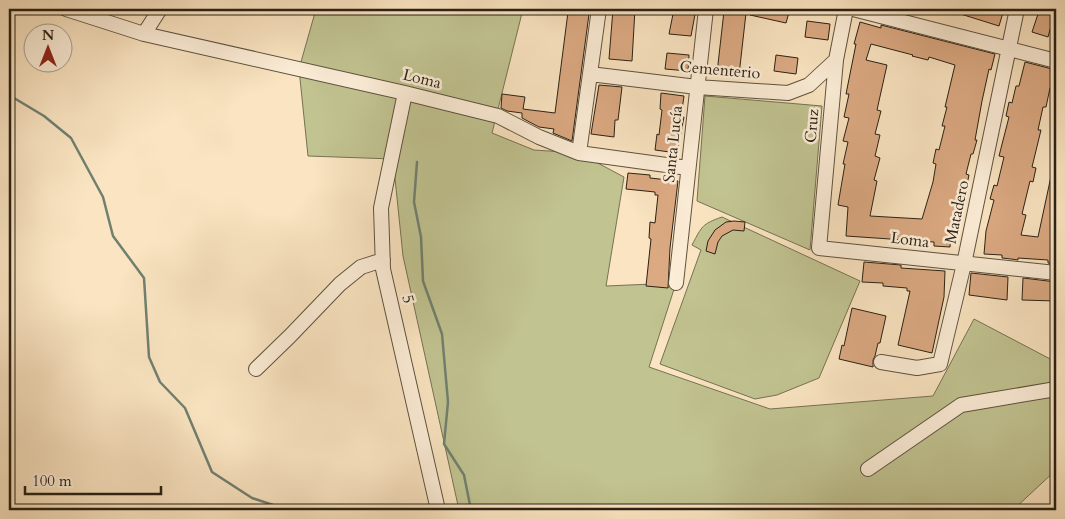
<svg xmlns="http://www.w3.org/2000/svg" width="1065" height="519" font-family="Cardo,serif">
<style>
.green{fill:#c1c391;stroke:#767252}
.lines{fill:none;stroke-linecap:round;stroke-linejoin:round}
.stream{stroke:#708070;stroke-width:2.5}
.building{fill:#dba982;stroke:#2a2114;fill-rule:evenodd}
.minor-casing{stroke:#5e523f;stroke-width:16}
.minor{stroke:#fcedd7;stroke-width:14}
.labels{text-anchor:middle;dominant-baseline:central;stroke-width:5;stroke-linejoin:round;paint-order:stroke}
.street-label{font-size:16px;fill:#2a2114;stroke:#fcedd7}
</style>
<rect width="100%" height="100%" fill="#fae4c1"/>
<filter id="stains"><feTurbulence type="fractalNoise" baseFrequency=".004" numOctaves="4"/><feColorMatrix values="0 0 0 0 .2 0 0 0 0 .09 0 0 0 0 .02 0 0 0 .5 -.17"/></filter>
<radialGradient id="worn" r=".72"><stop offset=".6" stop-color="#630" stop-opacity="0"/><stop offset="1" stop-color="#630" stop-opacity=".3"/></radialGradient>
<path class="green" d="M316,9h207l-31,124 42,17 45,3 45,24 -18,109 70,-3 -27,84 121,42 163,-13 41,-77 82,43v108l-43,40h-554l-56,-254 -10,-97 -85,-3 -9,-87z
M705,96l117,10 -12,144 -113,-49z
M722,217l138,64 -41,97 -42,17 -22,4 -95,-35 41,-114 -9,-5c10,-19 10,-21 30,-28z"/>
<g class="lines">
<path class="stream" d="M9,95l35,21 27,22 32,59 10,39 31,42 5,79 11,25 25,26 27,64 40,26 36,12
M417,162l-3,40 7,35 2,44 19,53 6,68 -4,42 20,31 7,35"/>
</g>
<path class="building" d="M613,9h22l-3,52 -23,-2z
M674,9h22l-5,27 -22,-2z
M751,9h39l-4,14 -36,-8z
M952,9h52l-5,17 -48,-15z
M724,11l22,2 -7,62 -22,-2z
M1039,11l15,4 -6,22 -16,-5z
M568,12l21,2 -17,127 -19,-8 1,-4 -15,-2 -17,-9v-5l-15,-2 -6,-3 1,-14 23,3 -2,12 32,4z
M807,21l23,3 -2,16 -23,-3z
M860,22l21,6v-3l114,29 -4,16 -2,-1 -7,32 -7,39h2l-4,14h-2l-5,20 3,1 -7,33h-2l-3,15 -5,-1 -2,25 -16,-1v-4l-88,-6 2,-29 -10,-2 7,-41h-2l5,-22 -5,-1 6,-23 -5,-1 5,-23h-3l10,-50h-2zM871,44l42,11 -1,1 16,4 1,-3 26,8 -10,42h2l-5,19h3l-6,24 -3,-1 -3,14 3,1 -3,18 -11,37 -52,-3 7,-35 -3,-1 6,-22 -5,-2 5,-21 -5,-1 6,-23 -4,-1 10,-45 -21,-5z
M667,53l22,2 -1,16 -23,-2z
M776,55l22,3 -2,16 -22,-3z
M1025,62l31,8v19l-6,-1 -4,19h-3l-5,23h3l-9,37 4,1 -3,14 -3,-1 -8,33 4,1 -5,20 17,2 15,-70h3v97l-8,-1v-3l-30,-2v2l-7,-1 -9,-1v-3l-18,-1 2,-23 8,-31 -4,-1 4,-14 3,1 7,-29 -5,-1 10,-39 -3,-1 3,-14 3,1 4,-17h3z
M599,85l23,2 -4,33h-3l-1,17 -23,-3z
M661,93l23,3 -3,21h3l-7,36 -22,-3 2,-16 2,1 3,-25 -2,-1z
M628,173l22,2v3l28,3 -8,67 -2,40 -22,-2 5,-47 -2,-1 1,-16 5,1 3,-28h-3v-3l-29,-3z
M734,221l11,1 -1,9 -11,-1 -11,6 -4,6 -3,12 -9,-3 2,-10 7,-11 11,-8z
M864,262l37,3v3l44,3 -1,26 -12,56 -34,-8 12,-54h-3v-3l-24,-2v-3l-21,-1z
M971,273l37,4 -1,23 -38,-5z
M1023,278l33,4v19l-34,-1z
M852,308l34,8 -6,27h-2l-3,13 -2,4v7l-34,-8 3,-14 2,1z"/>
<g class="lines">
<g class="minor-casing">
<path id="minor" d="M66,9l78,25 261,59 93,23 41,21 40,16 109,15
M846,9l-10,51 -17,188 237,25
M853,9l203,52
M144,34l16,-25
M590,74l107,13 91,6 21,-8 27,-25
M405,93l-24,115 2,61 55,241
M579,153l20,-144
M676,283l30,-274
M881,362l36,6 23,-4 24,-100 53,-255
M256,369l34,-33 50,-52 21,-17 22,-7
M868,469l93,-64 95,-16"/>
</g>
<use href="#minor" class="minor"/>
</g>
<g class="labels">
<g class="street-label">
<text transform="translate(720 70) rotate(5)">Cementerio</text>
<text transform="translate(422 79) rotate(14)">Loma</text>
<text transform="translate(812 126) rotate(-85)">Cruz</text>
<text transform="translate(673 144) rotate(-84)">Santa Lucía</text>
<text transform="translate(957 212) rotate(-78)">Matadero</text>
<text transform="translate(910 240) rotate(7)">Loma</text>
<text transform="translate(408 299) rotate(77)">5</text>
</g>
</g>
<rect width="1065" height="519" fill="none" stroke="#fae4c1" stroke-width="30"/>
<rect x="10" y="10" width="1045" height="499" fill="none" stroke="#2a2114" stroke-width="2.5"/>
<rect x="15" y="15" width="1035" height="489" fill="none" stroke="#2a2114"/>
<g transform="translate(48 48)"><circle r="24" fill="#fcedd7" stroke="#a89b89"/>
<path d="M0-4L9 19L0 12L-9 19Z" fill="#8f2418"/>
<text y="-8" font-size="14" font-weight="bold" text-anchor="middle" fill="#2a2114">N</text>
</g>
<path d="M25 486v8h136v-8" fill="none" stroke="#2a2114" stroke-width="2.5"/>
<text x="32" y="486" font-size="15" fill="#2a2114" stroke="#fcedd7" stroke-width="4" paint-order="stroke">100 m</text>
<rect width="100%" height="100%" filter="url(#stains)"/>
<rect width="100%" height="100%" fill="url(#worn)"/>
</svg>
